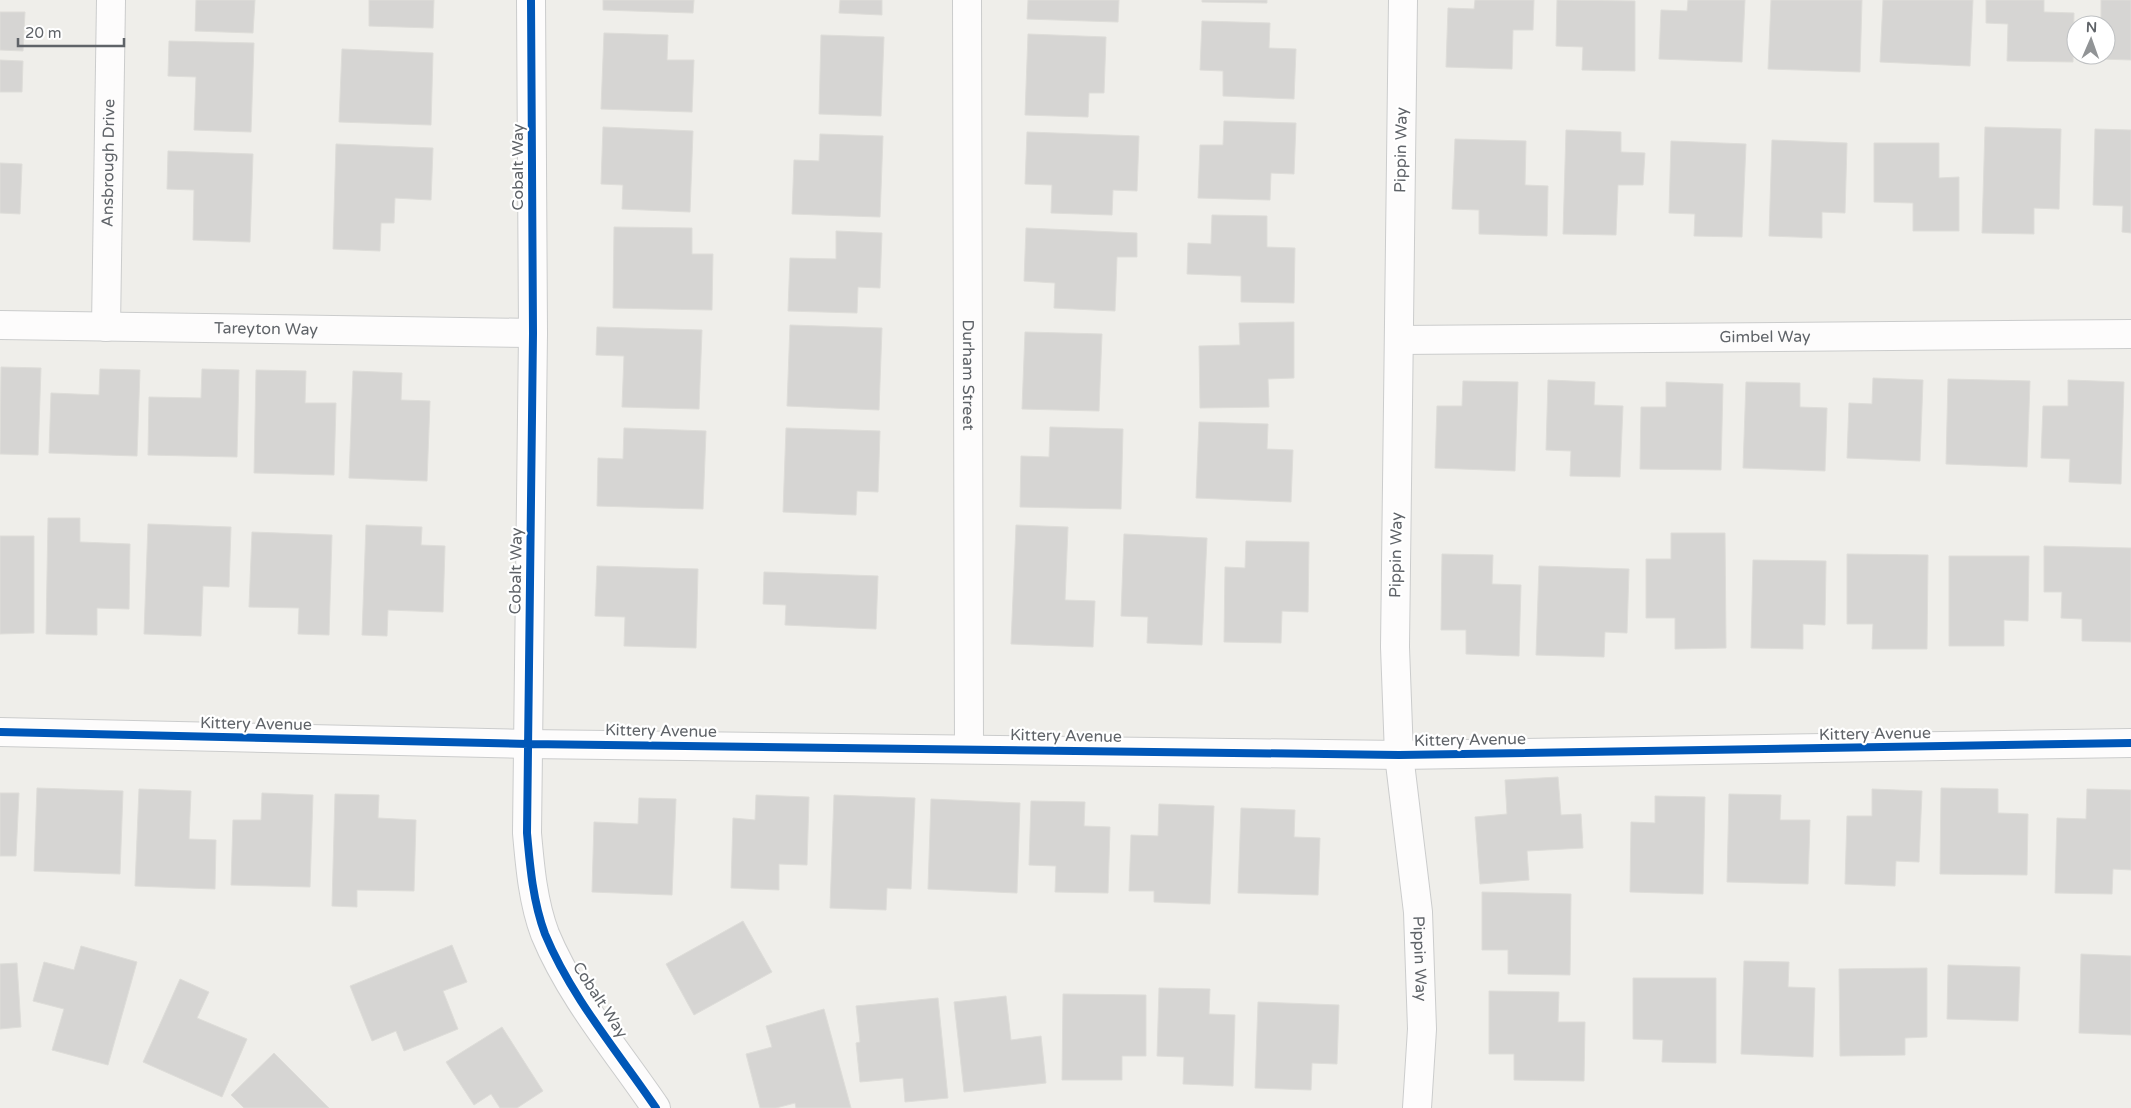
<svg xmlns="http://www.w3.org/2000/svg" width="2131" height="1108" font-family="'Varela Round',sans-serif">
<style>
.building{fill:#d6d5d3;stroke:#deddd9}
.lines{fill:none;stroke-linecap:round;stroke-linejoin:round}
.minor-casing{stroke:#cbcccc;stroke-width:30}
.minor{stroke:#fdfcfc;stroke-width:28}
.cycleway-casing{stroke:#fff;stroke-width:11}
.cycleway{stroke:#0057b8;stroke-width:8}
.labels{text-anchor:middle;dominant-baseline:central;stroke-width:4.5;stroke-linejoin:round;paint-order:stroke}
.street-label{font-size:16px;fill:#5f6368;stroke:#fff}
</style>
<rect width="100%" height="100%" fill="#efeeea"/>
<path class="building" d="M196,0h59l-2,33 -58,-2z
M369,0h65l-1,28 -64,-2z
M603,0h91l-1,13 -90,-3z
M840,0h42v15l-43,-2z
M1028,0h91l-1,22 -91,-3z
M1202,0h65v3l-65,-1z
M1475,0h59l-1,30h-20l-1,39 -66,-2 2,-59 26,1z
M1557,0l78,1v70l-53,-1 1,-23 -27,-1z
M1688,0h57l-3,62 -83,-3 2,-49 26,1z
M1771,0h91l-2,72 -92,-3z
M1883,0h90l-3,66 -90,-4z
M1986,0h58v12l30,1 -1,49 -66,-1 1,-37 -22,-1z
M2101,0h30v60l-31,-1v-4h6v-30h-5z
M0,12h25l-2,39 -23,-1z
M1202,21l68,2 -1,25 27,1 -2,50 -71,-3v-25l-23,-1z
M604,33l64,2 -1,25h27l-2,52 -91,-3z
M1028,34l78,3 -2,56h-15l-1,24 -63,-2z
M821,35l63,2 -3,79 -62,-2z
M169,41l85,2 -3,89 -57,-2 2,-53 -28,-1z
M342,49l91,4 -2,72 -92,-3z
M0,60l23,1 -1,31h-22z
M1224,121l72,2 -2,51 -23,-1 -1,27 -72,-2 2,-53h23z
M603,127l90,4 -3,81 -68,-3 1,-24 -22,-1z
M1985,127l76,2 -2,80 -25,-1v26l-52,-1z
M2095,129l36,1v103l-9,-1 1,-26 -30,-1z
M1566,130l55,2v20l24,1 -2,32h-25l-2,50 -53,-1z
M1027,132l112,4 -2,55 -24,-1 -1,25 -61,-2 1,-28 -27,-1z
M820,134l63,2 -3,81 -88,-3 2,-54 25,1z
M1455,139l71,2 -1,44 23,1 -1,50 -68,-2v-24l-27,-1z
M1772,140l75,3 -2,70 -23,-1v26l-53,-2z
M1671,141l75,3 -4,93 -48,-1 1,-22 -26,-1z
M1874,143h65v35l20,-1v54h-46v-28l-39,-1z
M336,144l97,4 -2,52 -36,-2 -1,25h-13l-1,28 -47,-2z
M168,151l85,3 -3,88 -57,-2 1,-50 -27,-1z
M0,163l22,1 -2,50 -20,-1z
M1212,215l55,1v31l28,1 -1,55 -53,-1v-26l-54,-2 1,-31 23,1z
M614,227l78,1v26h21l-1,56 -99,-2z
M1026,228l111,5v24h-20l-2,54 -61,-3 1,-25 -31,-2z
M836,231l46,2 -2,55 -22,-1 -1,26 -69,-2 2,-53 46,1z
M1294,322v56l-26,1 1,28 -69,1 -1,-62 41,-1 -1,-22z
M790,325l92,3 -3,82 -92,-4z
M597,327l105,3 -3,79 -77,-2 2,-51 -28,-1z
M1025,332l77,2 -3,77 -77,-2z
M1,367l40,1 -3,87 -38,-1z
M100,369l40,1 -3,86 -88,-3 2,-60 48,2z
M202,369l37,1 -2,87 -89,-2 1,-58 52,1z
M256,370l50,1 -1,32h31l-2,72 -80,-2z
M353,371l49,2 -1,27 29,1 -3,80 -78,-3z
M1873,378l50,2 -3,81 -73,-3 2,-55 23,1z
M1948,379l82,2 -3,86 -81,-3z
M1548,380l47,2 -1,23 29,1 -3,71 -50,-1 1,-25 -25,-1z
M2068,380l56,2 -3,102 -52,-2 1,-23 -29,-1 2,-52h25z
M1463,381l55,1 -3,89 -80,-3 2,-62h25z
M1666,382l57,2 -2,86 -81,-1 1,-62h25z
M1746,382l54,1v24l27,1 -2,63 -82,-3z
M1199,422l69,2 -1,25 26,1 -2,52 -95,-4z
M1050,427l73,2 -2,80 -101,-2 1,-51 28,1z
M624,428l82,3 -3,78 -106,-3 1,-48 25,1z
M786,428l94,3 -2,61 -21,-1 -1,24 -73,-3z
M48,518h32v24l50,2 -1,65 -32,-1v27l-51,-1z
M148,524l83,3 -2,60 -26,-1 -2,50 -57,-2z
M366,525l56,2 -1,18 24,1 -2,66 -55,-2 -1,26 -25,-1z
M1016,525l52,2 -3,73 30,1 -2,46 -82,-3z
M252,532l80,3 -3,100 -31,-1 1,-26 -50,-1z
M1671,533h54l1,115 -51,1v-31h-29v-59h25z
M1124,534l83,4 -5,107 -55,-2 1,-26 -27,-1z
M0,536h34v97l-34,1z
M1246,541l63,1 -1,70 -26,-1 -1,32 -57,-1 1,-75 20,1z
M2044,546l87,2v94l-49,-1v-22l-21,-1 1,-26h-18z
M1442,554l51,1 -1,29 29,1 -2,71 -53,-2v-24h-25z
M1847,554l81,1 -1,94h-55l1,-25h-26z
M1949,556h80l-1,65 -24,-1v26h-55z
M1753,560l73,1 -1,64 -22,-1v25l-52,-1z
M597,566l101,3 -2,79 -72,-2 1,-29 -30,-1z
M1539,566l90,3 -2,64 -22,-1 -1,25 -68,-2z
M764,572l114,4 -2,53 -91,-4 1,-20 -23,-1z
M1558,777l3,38 20,-1 2,34 -56,3 2,29 -49,4 -5,-67 32,-3 -2,-34z
M37,788l86,3 -3,83 -86,-3z
M1941,788l57,1v24l30,1 -1,61 -87,-1z
M139,789l52,2 -2,48 27,1 -1,49 -80,-3z
M1872,789l50,2 -3,71 -23,-1 -1,25 -50,-2 2,-68h25z
M2087,789l44,1v80l-18,-1 -1,25 -57,-1 2,-75 29,1z
M0,793h19l-3,63h-16z
M262,793l51,2 -3,92 -79,-2 2,-65h28z
M335,794l44,1 -1,23 38,2 -2,71 -57,-1v17l-25,-1z
M1729,794l52,1 -1,25h30l-2,64 -81,-2z
M756,795l53,2 -2,68 -28,-1v26l-48,-2 2,-70 22,2z
M834,795l81,3 -4,91 -24,-1 -1,22 -56,-2z
M1655,796l50,1 -2,97 -73,-2 1,-70 24,1z
M639,798l37,1 -4,96 -80,-3 2,-70 44,2z
M931,799l89,4 -3,90 -89,-4z
M1031,801l54,1 -1,24 26,1 -2,66 -53,-1 1,-26 -27,-1z
M1159,804l55,2 -4,98 -56,-2v-11h-25l2,-56 27,1z
M1241,808l54,2 -1,27 26,1 -2,57 -80,-2z
M1482,892l89,2 -1,81 -62,-1v-24h-26z
M743,921l29,51 -78,43 -28,-51z
M452,945l15,37 -24,9 15,38 -54,22 -8,-20 -24,10 -22,-55z
M81,946l56,16 -29,103 -56,-15 12,-41 -31,-8 11,-39 30,8z
M2081,954l50,2v79l-52,-2z
M1744,961l45,1 -1,25 27,1 -2,69 -72,-3z
M17,963l4,64 -21,2v-65z
M1948,965l72,2 -2,54 -71,-2z
M1927,968v69l-22,1v17l-65,1 -1,-87z
M1633,978h83v85l-54,-1 1,-22 -30,-1z
M180,979l29,13 -12,26 50,21 -25,58 -79,-35z
M1159,988l51,1 -1,25 26,1 -2,71 -50,-2 1,-27 -27,-1z
M1489,991l70,1 -1,30h27l-1,59 -70,-1v-26h-25z
M1063,994l83,1v61h-24v24h-60z
M1006,996l5,44 30,-4 5,47 -82,9 -10,-90z
M938,998l10,100 -43,4 -2,-24 -43,4 -4,-39 4,-1 -4,-36z
M1258,1002l81,3 -2,59 -25,-1 -1,27 -56,-2z
M824,1009l27,99h-55l-1,-5 -19,5h-16l-14,-54 26,-7 -6,-21z
M502,1027l41,64 -26,17h-17l-9,-14 -17,11 -28,-43z
M274,1053l55,55h-85l-13,-13z"/>
<g class="lines">
<g class="minor-casing">
<g id="minor">
<path d="M531,0l2,333 -6,500c3,34 6,69 18,101 26,63 73,118 111,174"/>
<path id="s1" d="M967,0l2,749"/>
<path id="s2" d="M1403,0l-8,647 4,108 19,157 4,117 -5,79"/>
<path id="s3" d="M0,325l533,8"/>
<path id="s4" d="M106,327l5,-327"/>
<path id="s5" d="M1399,340l732,-6"/>
<path d="M0,732l528,12 871,11 732,-12"/>
</g>
</g>
<use href="#minor" class="minor"/>
<g class="cycleway-casing">
<path id="cycleway" d="M531,0l2,333 -6,500c3,34 6,69 18,101 26,63 73,118 111,174
M0,732l528,12 871,11 732,-12"/>
</g>
<use href="#cycleway" class="cycleway"/>
</g>
<g class="labels">
<g class="street-label">
<text transform="translate(1401 150) rotate(-89)">Pippin Way</text>
<text stroke="none"><textPath href="#s4" startOffset="164">Ansbrough Drive</textPath></text>
<text transform="translate(518 167) rotate(-90)">Cobalt Way</text>
<text stroke="none"><textPath href="#s3" startOffset="266">Tareyton Way</textPath></text>
<text stroke="none"><textPath href="#s5" startOffset="366">Gimbel Way</textPath></text>
<text stroke="none"><textPath href="#s1" startOffset="375">Durham Street</textPath></text>
<text transform="translate(1396 555) rotate(-89)">Pippin Way</text>
<text transform="translate(516 571) rotate(-89)">Cobalt Way</text>
<text transform="translate(256 724) rotate(1)">Kittery Avenue</text>
<text transform="translate(661 731) rotate(1)">Kittery Avenue</text>
<text transform="translate(1875 734) rotate(-1)">Kittery Avenue</text>
<text transform="translate(1066 736) rotate(1)">Kittery Avenue</text>
<text transform="translate(1470 740) rotate(-1)">Kittery Avenue</text>
<text stroke="none"><textPath href="#s2" startOffset="960">Pippin Way</textPath></text>
<text transform="translate(600 1000) rotate(57)">Cobalt Way</text>
</g>
</g>
<g transform="translate(2091 40) rotate(2)"><circle r="24" fill="#ffffff" stroke="#bfc1c3"/>
<path d="M0-4L9 19L0 12L-9 19Z" fill="#919496"/>
<text y="-8" font-size="14" font-weight="bold" text-anchor="middle" fill="#5f6368">N</text>
</g>
<path d="M18 38v8h106v-8" fill="none" stroke="#5f6368" stroke-width="2.5"/>
<text x="25" y="38" font-size="15" fill="#5f6368" stroke="#ffffff" stroke-width="4" paint-order="stroke">20 m</text>
</svg>
